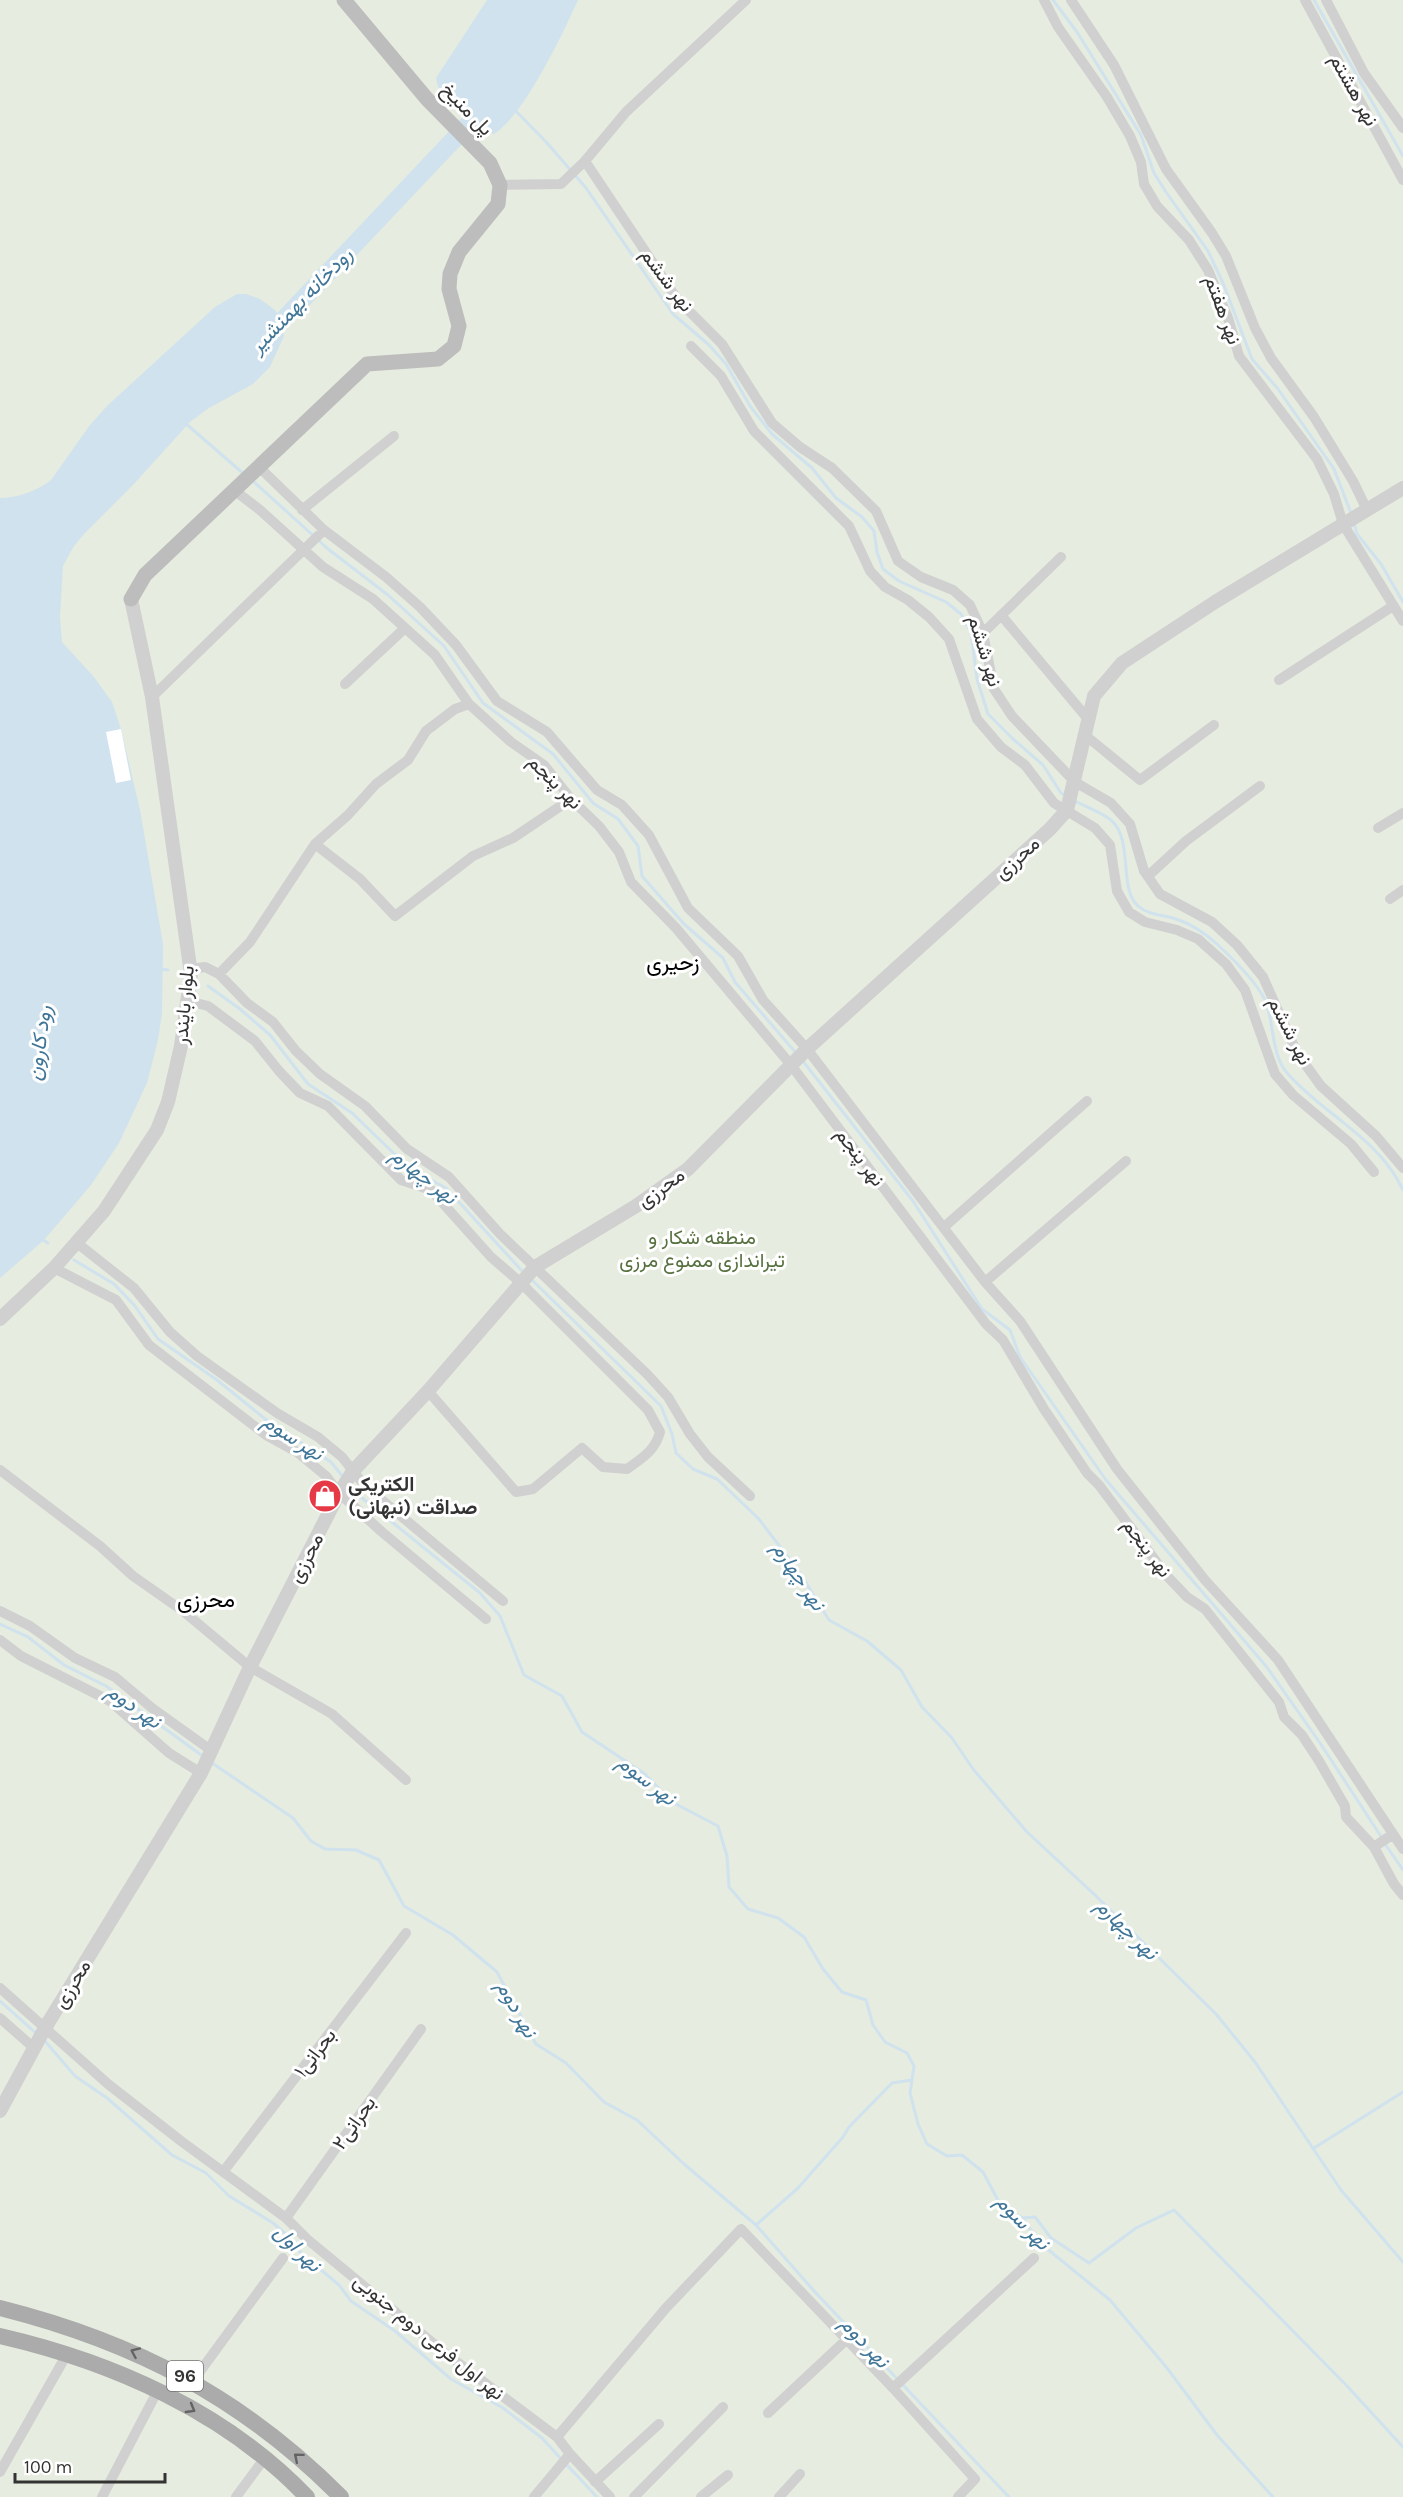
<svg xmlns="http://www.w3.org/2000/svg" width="1403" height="2497" font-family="Karla,Vazirmatn,sans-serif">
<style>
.green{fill:#e6ecdf}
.water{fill:#cfe2ee}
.pier{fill:#fff}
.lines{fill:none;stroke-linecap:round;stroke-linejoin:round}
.stream{stroke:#cfe2ee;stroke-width:3}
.river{stroke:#cfe2ee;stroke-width:18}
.minor{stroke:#d0d0d0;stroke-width:10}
.tertiary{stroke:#d0d0d0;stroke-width:14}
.secondary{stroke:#bdbdbd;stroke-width:15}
.primary{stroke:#ababab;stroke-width:16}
.oneway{stroke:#636363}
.labels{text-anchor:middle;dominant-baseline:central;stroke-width:6;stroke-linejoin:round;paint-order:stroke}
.shield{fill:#fff;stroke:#707070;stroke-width:1.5}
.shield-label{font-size:18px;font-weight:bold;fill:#333}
.street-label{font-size:20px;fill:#333;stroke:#fff}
.park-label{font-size:20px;fill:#56703f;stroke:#fff}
.poi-label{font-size:20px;font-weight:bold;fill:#333;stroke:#fff;text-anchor:start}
.water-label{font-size:21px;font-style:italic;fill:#3f7597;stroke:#fff}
.quarter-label{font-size:22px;fill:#000;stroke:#fff}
</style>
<rect width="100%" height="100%" fill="#fff"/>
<path class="green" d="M0,0h1403v2497h-1403z"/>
<path class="water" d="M487,0h91c-16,35 -53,114 -84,134l-7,-1c-18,-15 -48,-30 -51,-55z
M237,294h9l14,5 15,11 5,8 4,18 -14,31 -17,17 -44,24 -18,13 -59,65 -48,48 -10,12 -11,20 -3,51 2,25 32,35 18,25 9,27 19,81 23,134 -1,69 -4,27 -11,43 -28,60 -28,42 -29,34 -18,21 -44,38v-780c17,0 37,-7 51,-18l39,-55 17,-19 108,-99z"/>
<path class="pier" d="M121,729l10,51 -15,3 -10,-51z"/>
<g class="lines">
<path class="stream" d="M1053,0l24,32 64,103 13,38 12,19 42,59 15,32 29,76 26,30 56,80 17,44
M1314,0l89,156
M513,108l35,36 38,44 87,126 36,31 17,19 24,42 22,28 40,34 24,30 26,19 12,14 3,21 6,17 16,12 47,21 15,12 10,18 6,47 11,35 25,25 30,26 18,28 5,3
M184,422l61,53
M253,481l75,68 60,46 56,51 39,57 70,51 40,49 25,16 20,27 4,30 42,48 39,34 12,24 61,71
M1354,523l3,11 24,30 22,38
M1075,801c11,6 26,11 36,19 23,20 7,68 27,86 10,9 25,9 38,13 16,5 30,15 42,26 15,14 43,41 49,60 7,22 5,52 21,69 36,41 91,64 115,116
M161,969l7,1
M208,986l32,23 30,26 38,49 44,29 58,56 36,19 78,85
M802,1060l111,141 69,108 28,21 10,27 86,123 160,186 54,77 62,95
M40,1238l8,5
M74,1260l40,24 21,22 23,33 59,41 52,42 62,40 12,15
M531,1279l130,127 11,28 4,19 17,16 24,10 41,39 40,52 31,50 38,21 34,29 21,37 30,31 21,31 54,63 68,63 121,119 39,48 86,128 62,72
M349,1485l7,8 124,100 20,23 24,59 38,21 20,36 63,42 27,28 46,24 9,30 2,31 19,22 30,9 26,19 19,32 19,23 24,8 7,25 12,17 22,11 7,13 -4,27 8,31 9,20 20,12 15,-1 21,17 17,32 22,14 18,25 70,57 57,68 50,67 56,62
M0,1624l28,13 36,28 42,21 98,71
M212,1763l81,55 18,23 14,8 31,1 23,10 25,46 49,29 44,37 39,72 30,19 38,39 33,18 47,44 72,61 59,67 194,205
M1385,1844l18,26
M0,2001l37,33
M44,2040l31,36 32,22 65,57 34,18 23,23 44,27 16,14 12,16 38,32 12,16 44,30 56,48 52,29 39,30 20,22
M1314,2148l89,-56
M1022,2218l13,-1 16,21 38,25 47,-35 38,-18 174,177 55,60
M756,2225l42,-37 45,-51 6,-10 43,-44 20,-3
M566,2464l31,33"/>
<path class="river" d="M266,338l209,-221 10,-16"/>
<path class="minor" d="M1044,0l14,27 49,70 23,39 11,26 3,22 13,22 32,34 19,30 20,48 11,38 78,103 17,35 9,30 60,97
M1071,0l43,65 52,104 46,64 14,23 29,72 16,30 43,59 39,64 14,29
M1305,0l98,180
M1326,0l38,73 39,55
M585,161l92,138 45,45 50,79 28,24 32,21 44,43 22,50 23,16 32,13 17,15 13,28 11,56 18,27 63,66 36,21 19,21 14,47 16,23 52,28 25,23 26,32 34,76 24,33 55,50 27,32
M500,185l61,-1 24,-23 41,-49 120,-112
M691,346l30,30 33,55 95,95 21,45 15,16 23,13 21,17 20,22 28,80 24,28 24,18 29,38 41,25 15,17 7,46 12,21 16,10 32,8 21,9 28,25 19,26 30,84 18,21 58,49 23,28
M259,467l65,63 62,47 34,30 36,38 41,56 50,31 50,58 25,15 27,30 39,73 50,48 25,44 44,49 178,233 35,39 97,148 88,111 73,80 125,189
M234,490l26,20 63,57 50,32 62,56 34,49 42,38 33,23 27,34 28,27 20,26 12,30 45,46 115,137 195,259 17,16 41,69 43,64 12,12 68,91 20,21 18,12 74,93 5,15 18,18 17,26 26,45 1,11 28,30 20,37 9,11
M302,510l92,-74
M1001,615l87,104
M983,633l78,-76
M1279,680l114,-74
M345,684l60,-56
M152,697l172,-167
M1085,735l55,45 74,-55
M1378,828l25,-15
M315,844l33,-29 28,-31 32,-24 18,-29 29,-22 14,-5
M1148,876l38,-35 74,-55
M1390,899l13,-9
M190,969l15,-2 14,7 28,29 26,19 23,29 24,23 45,32 42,43 42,28 51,57 147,140 21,23 22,37 18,23 42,39
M219,974l31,-32 65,-98 45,35 35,37 78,-60 40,-18 58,-39
M188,1001l20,5 47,35 24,30 21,22 28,13 73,74 30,10 60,67 30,26 127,127 12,22c-5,19 -18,26 -33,37l-24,-2 -21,-19 -49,41 -17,3 -88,-101
M944,1227l143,-126
M77,1243l57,45 36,44 27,24 80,57 41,24 24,20 23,29 138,115
M54,1268l62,32 33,45 117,90 31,17 29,24 13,17 43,39 104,87
M985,1282l141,-121
M0,1470l100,76 33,30 50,35 67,56 82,47 74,66
M0,1611l30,15 45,32 40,19 37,31 60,43
M0,1640l21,16 89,45 59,52 32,20
M1374,1847l19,-13
M0,1988l108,96 73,57 105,77 21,21 138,114 112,84 13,17 40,43
M0,2018l34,30
M223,2172l183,-239
M286,2218l135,-189
M193,2381l90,-123
M893,2388l141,-130
M768,2413l77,-72
M557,2437l109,-129 75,-79 152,159 82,91 -17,18
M0,2472l67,-118
M595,2482l64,-58
M102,2497l56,-107
M236,2497l28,-38
M534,2497l36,-43
M634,2497l89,-90
M701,2497l27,-22
M779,2497l21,-23"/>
<path class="tertiary" d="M0,1319l54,-51 50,-57 53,-81 11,-28 13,-56 10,-72 -39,-277 -21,-98
M0,2111l45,-83 156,-255 49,-106 89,-174 14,-22 75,-80 107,-124 101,-61 52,-37 119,-120 243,-220 17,-19 27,-114 28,-33 93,-61 188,-114"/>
<path class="secondary" d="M131,599l14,-24 222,-211 71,-5 16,-13 5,-20 -10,-37 1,-15 9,-22 39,-48 2,-19 -10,-22 -63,-64 -83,-99"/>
<path class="primary" d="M0,2308c135,34 243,90 341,189
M0,2336c113,26 226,76 307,161"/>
</g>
<defs><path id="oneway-chevron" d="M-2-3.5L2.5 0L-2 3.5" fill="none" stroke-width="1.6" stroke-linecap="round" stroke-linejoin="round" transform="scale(1.5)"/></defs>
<g class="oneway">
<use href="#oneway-chevron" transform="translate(135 2352) rotate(-156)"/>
<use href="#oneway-chevron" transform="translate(191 2409) rotate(30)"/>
<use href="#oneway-chevron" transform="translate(298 2457) rotate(-140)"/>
</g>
<defs>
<g id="shop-disc" transform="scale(1.725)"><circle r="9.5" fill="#e63946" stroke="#fff"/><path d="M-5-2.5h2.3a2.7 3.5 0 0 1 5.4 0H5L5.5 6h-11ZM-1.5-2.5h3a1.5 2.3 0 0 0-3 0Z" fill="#fff"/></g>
</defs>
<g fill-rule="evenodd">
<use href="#shop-disc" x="325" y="1496"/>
</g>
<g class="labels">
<rect class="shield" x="167" y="2361" width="36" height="30" rx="4.5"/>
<g class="shield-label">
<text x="185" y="2376">96</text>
</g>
<g class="street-label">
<text transform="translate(1354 90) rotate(61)">نهر هشتم</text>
<text transform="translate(467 109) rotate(46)">پل منیخ</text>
<text transform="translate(667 280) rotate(53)">نهر ششم</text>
<text transform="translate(1223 310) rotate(70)">نهر هفتم</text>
<text transform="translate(985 651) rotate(73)">نهر ششم</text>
<text transform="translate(555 782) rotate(45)">نهر پنجم</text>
<text transform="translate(1017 858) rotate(-42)">محرزی</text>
<text transform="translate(184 1005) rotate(-85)">بلوار بایندر</text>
<text transform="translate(1290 1031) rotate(63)">نهر ششم</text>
<text transform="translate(860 1157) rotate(53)">نهر پنجم</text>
<text transform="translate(661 1188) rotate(-36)">محرزی</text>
<text transform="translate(1147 1548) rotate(53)">نهر پنجم</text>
<text transform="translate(306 1558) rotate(-63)">محرزی</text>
<text transform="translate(72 1984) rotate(-59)">محرزی</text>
<text transform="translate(315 2053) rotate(-53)">بحرانی۱</text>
<text transform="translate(354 2123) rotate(-55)">بحرانی۲</text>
<text transform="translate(429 2337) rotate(39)">نهر اول فرعی دوم جنوبی</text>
</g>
<g class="park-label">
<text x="702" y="1237">منطقه شکار و<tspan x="702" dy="23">تیراندازی ممنوع مرزی</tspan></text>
</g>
<g class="poi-label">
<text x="348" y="1484">الکتریکی<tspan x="348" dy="23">صداقت (نبهانی)</tspan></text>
</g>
<g class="water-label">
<text transform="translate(301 300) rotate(-46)">رودخانه بهمنشیر</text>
<text transform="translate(39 1043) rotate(-82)">رود کارون</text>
<text transform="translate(424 1176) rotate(38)">نهر چهارم</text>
<text transform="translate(293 1437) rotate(33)">نهر سوم</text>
<text transform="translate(799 1576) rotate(56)">نهر چهارم</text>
<text transform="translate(134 1706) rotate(35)">نهر دوم</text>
<text transform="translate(647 1780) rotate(38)">نهر سوم</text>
<text transform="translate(1127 1929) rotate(44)">نهر چهارم</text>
<text transform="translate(517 2009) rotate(61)">نهر دوم</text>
<text transform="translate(1023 2222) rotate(46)">نهر سوم</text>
<text transform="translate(298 2248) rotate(45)">نهر اول</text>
<text transform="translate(865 2342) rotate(47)">نهر دوم</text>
</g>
<g class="quarter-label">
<text x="673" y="963">زحیری</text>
<text x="206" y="1600">محرزی</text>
</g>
</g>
<path d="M15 2473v9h150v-9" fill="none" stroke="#333333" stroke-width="3"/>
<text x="24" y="2473" font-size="18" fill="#333333" stroke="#ffffff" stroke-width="4.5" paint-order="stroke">100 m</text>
</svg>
